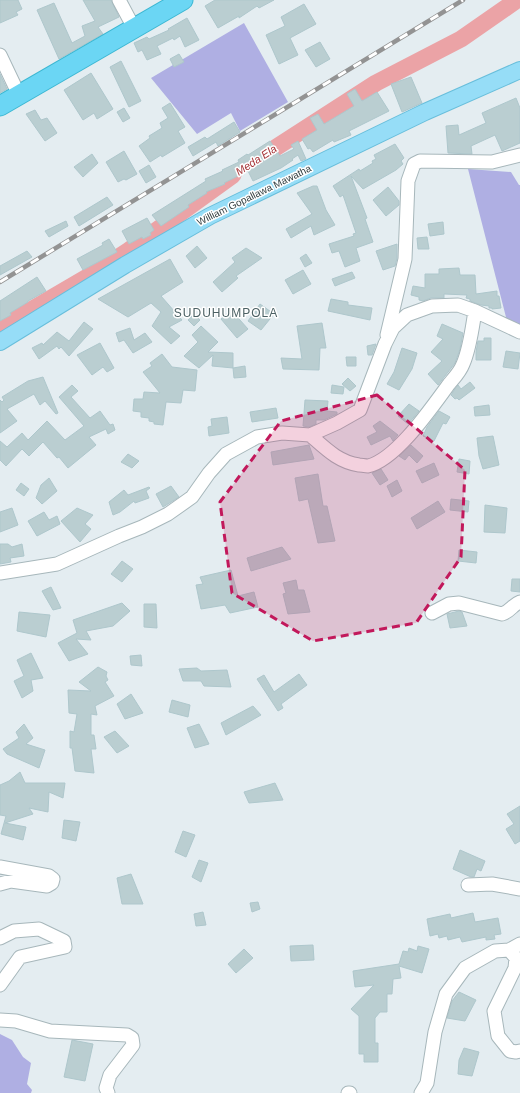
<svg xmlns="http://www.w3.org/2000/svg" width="520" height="1093" font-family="Helvetica,sans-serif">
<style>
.green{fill:#afafe3}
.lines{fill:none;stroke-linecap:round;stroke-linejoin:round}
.river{stroke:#eba3a6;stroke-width:17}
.building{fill:#baced1;stroke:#aec7cc}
.minor-casing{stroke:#a7b7bb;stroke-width:15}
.major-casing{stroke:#68bedb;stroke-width:18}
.highway-casing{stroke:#3cb7d2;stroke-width:21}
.minor{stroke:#fff;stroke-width:13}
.major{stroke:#96ddf7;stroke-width:16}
.highway{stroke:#6bd6f4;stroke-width:19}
.rail-casing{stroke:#939393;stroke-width:4.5}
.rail{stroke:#fff;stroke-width:3;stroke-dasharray:9;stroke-linecap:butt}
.marked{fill:#c2185b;fill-opacity:0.2;stroke:#c2185b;stroke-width:3;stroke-dasharray:8 5;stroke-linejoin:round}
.labels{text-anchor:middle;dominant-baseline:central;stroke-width:3;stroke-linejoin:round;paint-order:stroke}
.street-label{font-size:10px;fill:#344042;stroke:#fff}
.water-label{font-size:11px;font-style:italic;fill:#a63538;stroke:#fff}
.quarter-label{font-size:12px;letter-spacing:1px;fill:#4c6164;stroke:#fff}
</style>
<rect width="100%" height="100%" fill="#e4edf1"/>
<path class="green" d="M244,23l44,79 -48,29 -9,-18 -34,21 -46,-56z
M468,169l43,3 8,13h1v145l-13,-9z
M0,1034l12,6 11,17 8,6 -4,21 5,6 -1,3h-31z"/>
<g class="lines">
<path class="river" d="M255,161l121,-78 85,-44 56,-39
M0,328l94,-55 34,-22 105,-76"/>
</g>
<path class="building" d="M0,0h18l4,9 -6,3 2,3 -18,8z
M83,0h28l8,17 -21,10 5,7 -44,25 -22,-49 17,-7 18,40 13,-7 -3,-10 13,-5z
M215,0h59l-15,8 -2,-2 -18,12v-2l-21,12 -13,-22z
M304,4l12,20 -26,14 8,17 -19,9 -13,-29 19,-9 -4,-9z
M187,18l12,22 -14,7 -5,-11 -6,4 -1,-2 -16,8 4,8 -14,6 -5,-10 -4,2 -4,-9 13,-6 2,2 20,-9 -1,-1z
M320,42l10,17 -14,8 -11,-17z
M179,54l5,8 -10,5 -4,-8z
M121,61l20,40 -12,6 -19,-40z
M91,73l22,36 -16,10 -3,-6 -11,7 -19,-30z
M0,74l7,15 -7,4z
M411,77l11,26 -20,9 -11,-28z
M355,89l7,12 15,-9 12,19 -40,20 2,4 -17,7 -1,-2 -20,12 -3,-4 -2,1 -6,-10 15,-9 -7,-12 8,-4 6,10 30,-18 -7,-12z
M516,98l4,10v35l-18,8 -7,-16 -24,11 1,8 -24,-1 -2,-27 12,-1 1,10 27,-12 -4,-10z
M170,103l15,24 -7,4 7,12 -23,14 -1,-2 -11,7 -11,-16 11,-8 -1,-2 13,-8 -2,-5 8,-5 -6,-10z
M124,108l6,10 -7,4 -6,-10z
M35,110l6,10 6,-2 10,15 -12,8 -19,-27z
M234,122l6,10 -22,14 -2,-4 -23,14 -5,-9 17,-10 2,2z
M270,141l10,15 14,-7 -3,-4 7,-4 8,18 -5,2 -3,-6 -6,4 1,1 -12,8 -28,13 -5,-10 -24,12 1,1 -19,8 1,1 -19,12 1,2 -28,19 -9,-11 54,-34 -1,-2 18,-8 -1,-1 17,-8 -1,-2 9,-6 1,1z
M395,144l9,14 -3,3 2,3 -7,6 -33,19 -12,-13 16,42 -2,1 8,23 -17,6 4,13 -15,6 -6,-16 -7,2 -3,-9 25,-8 -1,-2 3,-1 -13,-38 -3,2 -7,-11 26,-17 1,2 13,-8 -1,-2 4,-2 -2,-4z
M124,151l13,23 -11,6 -2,-1 -6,3 -12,-20z
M92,154l6,9 -15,14 -9,-10z
M149,165l7,12 -10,6 -7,-12z
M313,186h4l9,24 9,15 -21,10 -3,-9 -20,12 -5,-9 26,-15 -15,-21z
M388,187l11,14v4l-13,11 -13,-16z
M107,197l6,8 -34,21 -5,-9z
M147,218l7,12 -4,3 1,2 -8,4 -1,-2 -13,7 -7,-13z
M66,221l2,5 -19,11 -4,-6z
M443,222l1,12 -14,2 -2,-12z
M427,237l2,12h-11l-1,-11z
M109,239l8,13 -34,18 -6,-11 26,-14 -1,-2z
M397,244v14l-2,8 -12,4 -7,-19z
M197,246l10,12 -12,10 -9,-12z
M246,248l16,10 -26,18 2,2 -16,14 -9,-10 22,-20 -3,-4z
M27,251l5,6 -32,18v-9z
M306,254l6,9 -7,4 -5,-9z
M170,259l13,23 -22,14 21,24 -13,7 11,9 -9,8 -19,-18 9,-14 -10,-9 -23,14 -30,-18z
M459,268l1,7h15l1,19 21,-3v5h2l2,12 -9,1v-1h-3v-2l-8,-1 -11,-4v-2l-4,-1 1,-3 -23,-1v4h-13l-8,3 -4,-1v-3l-8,-2 2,-9 12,2v-14h14v-5z
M303,270l8,14 -18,10 -8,-14z
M352,272l3,6 -20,8 -3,-7z
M37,277l9,14 -18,10v1l-18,11 1,2 -11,6v-20z
M331,299l17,3v3l24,3 -2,12 -42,-9z
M260,304l14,10 -13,16 -13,-9z
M231,310l17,19 -11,9 -16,-19z
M194,314l6,6 -6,6 -6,-6z
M84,322l9,7 -24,27 -8,-9 -2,2 -2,-3 -18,13 -7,-11 10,-5 1,2 14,-13 12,9z
M322,323l4,25h-6l-1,22 -36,-1 -2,-11 21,1 -5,-33z
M442,324l21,9 -3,16 -5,14 -17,22 -10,-11 14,-13 -11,-9 12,-13 -6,-3z
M201,326l17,16 -10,10 25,1v15l-21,-2 1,-11 -14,13 -15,-12 14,-14 -6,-7z
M130,328l4,12 11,-7 7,9 -19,11 -9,-13 -5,2 -3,-9z
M484,338h7v22h-15v-8l2,-11h6z
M100,343l14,25 -7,4 -4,-5 -11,8 -15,-20z
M376,344l-4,11h-4l-1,-9z
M402,348l15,5 -5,16 -13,21 -12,-6 7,-12z
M506,351l14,2 -2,16 -15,-2z
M162,354l10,13 25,3 -2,21 -12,-1 -2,13 -15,-1 -3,23 -9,-1v-2l-5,-1v-3l-8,-1v-5l-8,-1 1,-12h9l1,-7 16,1 -17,-21 9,-6 -2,-3z
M346,357h10v9h-9z
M245,366l1,11 -12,1 -1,-10z
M43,377l15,36 -2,1 -11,-13 -5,4 -6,-11 -27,15 10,12 -17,12v-33l2,2 2,-2 -2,-3 26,-16z
M348,378l8,8 -6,5 -8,-7z
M470,382l5,6 -16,12 -2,-2 -2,1 -4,-4 4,-6 3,-4 3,4z
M72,385l6,6 -7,6 19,21 10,-7 10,14 3,-1 2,6 -7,4 -2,-5 -17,8 7,8 -28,23 -9,-11 -2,1 -14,-16 -14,14 -7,-7 -16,17 -6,-6v-19l7,6 15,-14 6,7 19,-19 18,19 19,-14 -25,-29z
M332,385l12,2 -1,7 -12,-1z
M305,400l23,1 -1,10 10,1v2l-13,6h-8v4l-7,3 -6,-1z
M409,404l10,7 -11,13 -10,-8z
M489,405l1,10 -15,1 -1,-9z
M276,408l2,10 -26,4 -2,-10z
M439,411l11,6 -4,7 -3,-1 -9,18 -11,-5 4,-9z
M227,417l2,16 -20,3 -1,-9 4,-1 -1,-7z
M380,421l18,14 -5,6 -3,-5 -19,9 -4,-8 10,-5 -4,-6z
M493,436l6,29 -16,4 -4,-13 -2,-18z
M309,445l5,14 -41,6 -2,-13z
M411,445l12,11 -6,7 -8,-8 -4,5 -6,-4z
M128,454l11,7 -7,7 -11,-6z
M459,459l11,2 -1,13 -12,-2z
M434,463l5,12 -17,8 -6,-12z
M381,469l7,11 -8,5 -8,-12z
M318,474l5,32h4l8,35 -17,2 -10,-44 -9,2 -4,-23z
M49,478l8,13 -15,13 -6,-6 5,-13z
M397,480l5,11 -10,6 -5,-11z
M21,483l8,6 -5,7 -8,-6z
M171,486l8,11 -16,10 -7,-13z
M149,487l1,1 -4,3 3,7 -14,5 -1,-2 -14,11 -7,3 -4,-13 15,-12 4,5z
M451,499l18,2 -1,11 -18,-2z
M438,501l7,11 -28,17 -6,-11z
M485,505l22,3 -2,25 -21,-1z
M12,508l6,17 -18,7v-20z
M77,508l16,7 -8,9 6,5 -11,13 -19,-21z
M44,512l5,8 8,-4 3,8 -23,12 -9,-15z
M0,544h8l4,3 10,-3 2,12 -14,2 1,4 -11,2z
M282,547l9,12 -40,12 -4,-13z
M459,550l18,2 -1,11 -18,-2z
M122,561l11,8 -11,13 -11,-8z
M231,570l7,26 16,-4 4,15 -28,6 -5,-8 -24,4 -5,-24 7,-1 -3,-7z
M512,579h8v13l-9,-1z
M296,580l2,10h6l6,22 -22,2 -5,-20 3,-1 -3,-10z
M51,587l10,21 -8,2 -11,-19z
M122,603l8,8 -17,15 -27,5 5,9 -15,-1 12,15 -19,7 -11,-18 19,-10 -4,-13z
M144,604h12l1,24 -13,-1z
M459,611l3,1 5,14 -17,2 -3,-14z
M19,612l31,3 -4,22 -29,-6z
M31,653l12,25 -12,2 2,11 -11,7 -8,-17 10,-5 -7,-16z
M141,655l1,11 -11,-1 -1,-9z
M98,667l9,5 -1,4 2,4 -3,2 9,14 -19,10 2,9 -6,-1v21h3l2,14h-5l3,24 -19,-2 -3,-23h-2v-17l4,1 3,-18 -8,-1 -1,-23 23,1 -12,-9z
M197,668l4,3 26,-1 4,17 -27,-1 -3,-5h-18l-4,-12z
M299,674l8,11 -26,19 2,4 -5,3 -21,-32 7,-4 10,17z
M131,694l12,19 -18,6 -8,-15z
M172,700l18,5 -2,12 -19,-5z
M253,706l8,9 -35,20 -5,-12z
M24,724l9,14 -7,6 19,6 -6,18 -32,-14 -4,-5 16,-11 -3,-6z
M199,724l10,20 -14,4 -8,-20z
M115,731l14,15 -12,7 -13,-16z
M20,772l5,11h40l-2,15 -14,-6 -1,20 -19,-4 4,6 -28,9 21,4 -3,13 -22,-6 5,-18 -6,-1v-30l9,-4z
M275,783l8,17 -34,3 -5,-11z
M520,806v35l-5,3 -9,-15 8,-5 -7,-10z
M64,820l16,2 -4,19 -14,-3z
M183,831l12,4 -9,22 -11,-5z
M460,850l25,11 -4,10 -4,-2 -3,8h-3l-18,-8z
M199,860l9,3 -7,19 -9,-5z
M131,874l12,30h-21l-5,-26z
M258,902l2,7 -8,3 -2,-9z
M203,912l3,13 -10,1 -2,-12z
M473,913l2,9 23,-4 3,16 -7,1 1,4 -9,1v-3l-24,5 -2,-5 -12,3 -1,-4 -8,2 -1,-4 -8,2 -3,-17 23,-5 1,4z
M313,945l1,15 -23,1 -1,-15z
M418,946l11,3 -7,24 -23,-7 2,12 -8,1 -1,15h-5v18h-7l-5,6v25h3v19h-14v-8h-5v-38l-8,-7 23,-24 -19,2 -2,-16 46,-7 4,-13 5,1 1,-4 8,3z
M244,949l9,9 -17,15 -8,-9z
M459,992l17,8 -11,21 -18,-3 5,-17z
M72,1040l21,4 -8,37 -21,-4z
M464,1048l15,4 -7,24 -14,-2 1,-14z"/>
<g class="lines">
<g class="minor-casing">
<path id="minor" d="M119,0l15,28
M0,55l19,40
M387,335l18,-76 3,-78 6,-17 6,-3 72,1 28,-7
M310,435c15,13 28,27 49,30 2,0 6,1 9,1 28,-6 64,-59 81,-82 5,-6 11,-12 14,-20 7,-16 9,-35 12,-53
M0,573l57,-9 62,-28 23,-9 26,-13 24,-17 17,-24 17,-19 31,-17 25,-4 28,2 27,-12 23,-13 25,-66 8,-16 14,-13 25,-9 26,-1 17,6 45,21
M432,613l17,-9 10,-1 43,11c9,-3 10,-9 18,-12
M0,867l49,9 4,3 -1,4 -5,3 -36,-5 -11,3
M468,885l24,-1 28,5
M0,938l14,-7 25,-2 25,12 1,6 -45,10 -20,28
M509,950l11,-6
M0,1020l16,1 34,10 77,4 5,3 1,7 -23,30 -4,13 2,5
M348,1093h2
M421,1093l6,-10 8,-51 11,-38 19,-26 30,-17 14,-1 7,8 -1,10 -21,43 4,25 12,15 6,1 4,-1"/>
</g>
<g class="major-casing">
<path id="major" d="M0,342l125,-77 85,-49 215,-104 95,-42"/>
</g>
<g class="highway-casing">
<path id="highway" d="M0,106l183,-106"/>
</g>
<use href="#minor" class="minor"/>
<use href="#major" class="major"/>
<use href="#highway" class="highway"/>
<g class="rail-casing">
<path id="rail" d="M0,282l463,-282"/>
</g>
<use href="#rail" class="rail"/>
</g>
<path class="marked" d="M377,395l88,75 -4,87 -45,66 -103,18 -81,-48 -12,-91 61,-81z"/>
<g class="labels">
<g class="street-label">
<text transform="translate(254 195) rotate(-26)">William Gopallawa Mawatha</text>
</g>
<g class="water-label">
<text transform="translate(256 160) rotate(-33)">Meda Ela</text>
</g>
<g class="quarter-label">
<text x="226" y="313">SUDUHUMPOLA</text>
</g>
</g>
</svg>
